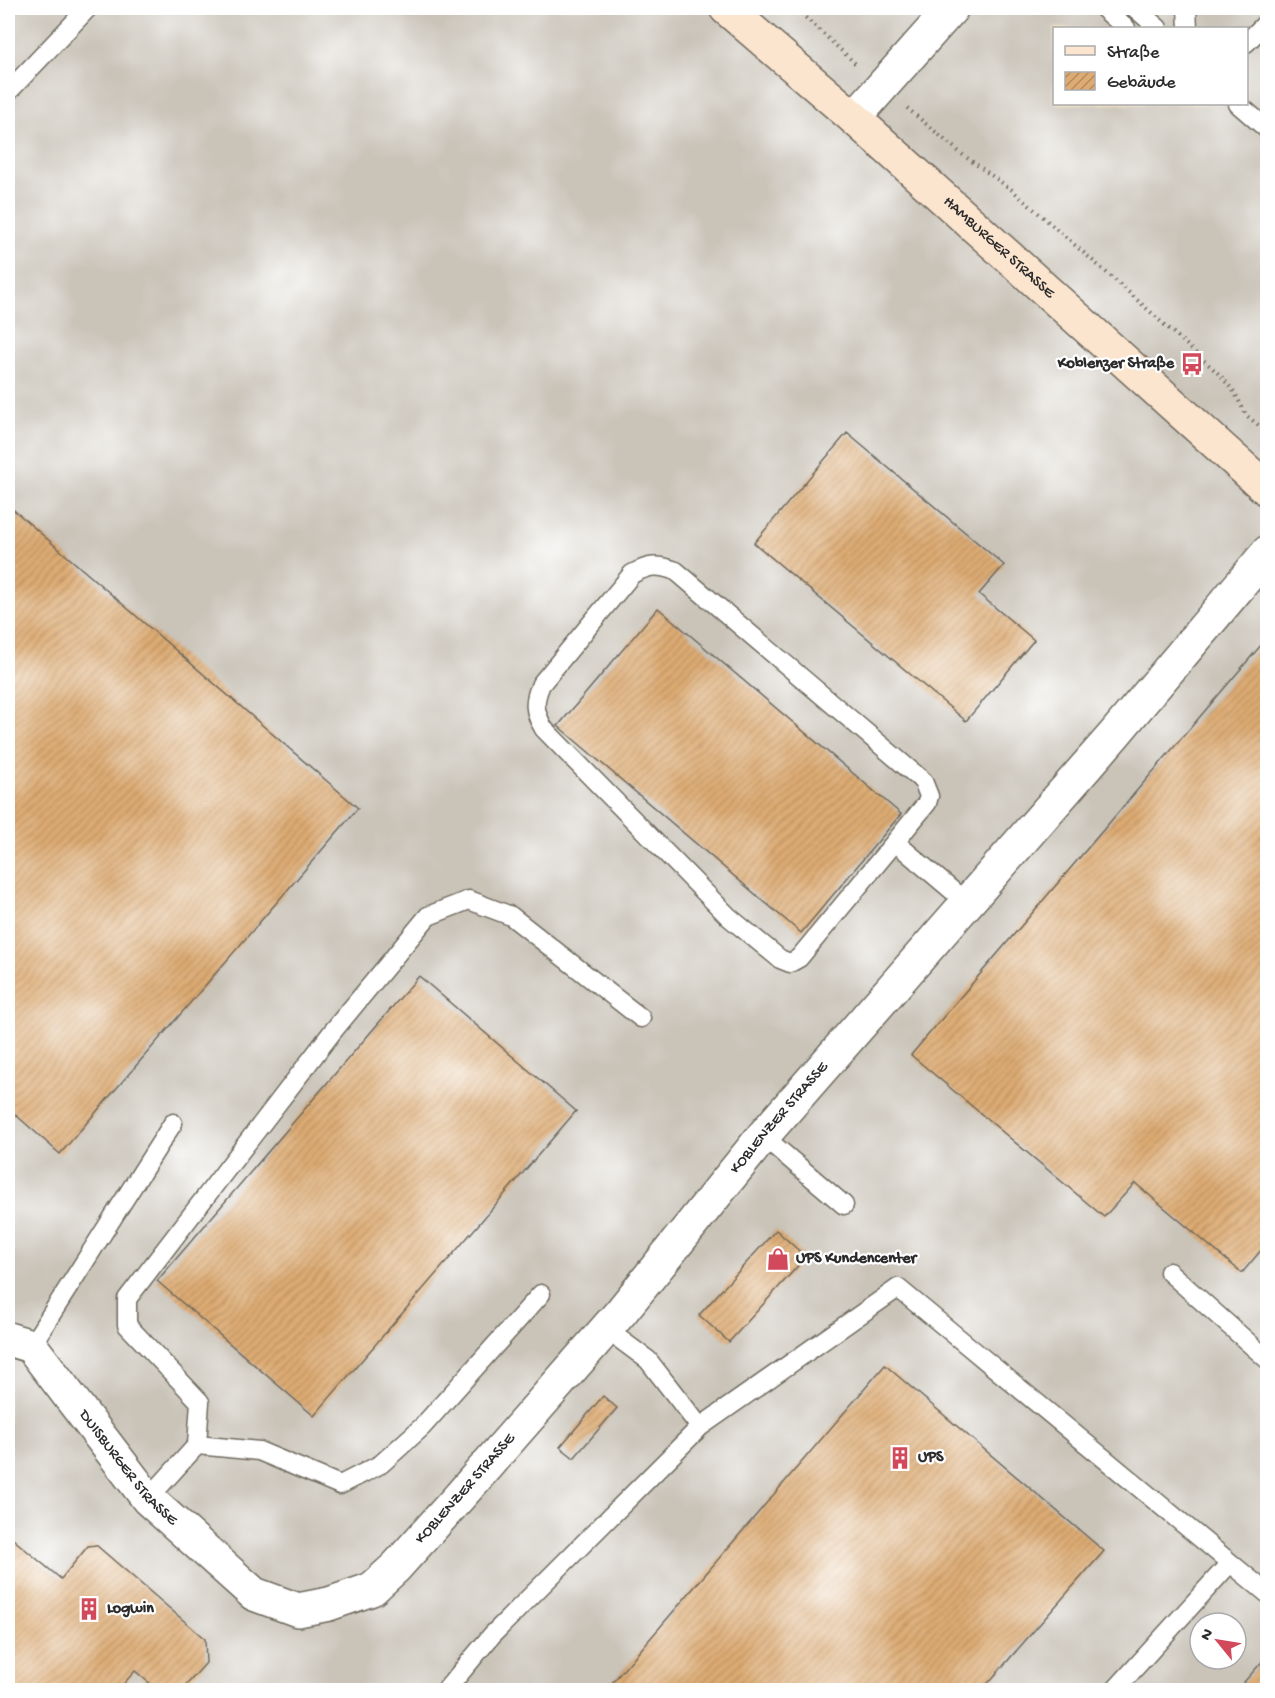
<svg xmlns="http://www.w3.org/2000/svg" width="1275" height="1698" font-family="'Gochi Hand',sans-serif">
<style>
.industrial{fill:#c9c3b8;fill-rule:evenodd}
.building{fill:url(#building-hatch)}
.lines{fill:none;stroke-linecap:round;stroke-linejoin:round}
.lane-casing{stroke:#6f6a5e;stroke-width:21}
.street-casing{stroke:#6f6a5e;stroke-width:36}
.secondary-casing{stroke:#6f6a5e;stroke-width:36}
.path{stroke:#6f6a5e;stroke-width:4;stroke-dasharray:1.5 4.5;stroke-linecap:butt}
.lane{stroke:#fff;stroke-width:18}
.street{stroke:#fff;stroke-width:33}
.secondary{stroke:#fce5cf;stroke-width:33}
.labels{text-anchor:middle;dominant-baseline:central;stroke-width:4.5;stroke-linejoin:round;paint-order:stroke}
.street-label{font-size:16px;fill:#2b2b2b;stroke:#fff}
.poi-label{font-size:16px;font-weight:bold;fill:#2b2b2b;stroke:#fff;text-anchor:start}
</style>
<defs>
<pattern id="building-hatch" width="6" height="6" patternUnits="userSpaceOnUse" patternTransform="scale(1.5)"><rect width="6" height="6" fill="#deac73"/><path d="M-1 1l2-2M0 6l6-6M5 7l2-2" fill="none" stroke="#b48c5f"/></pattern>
</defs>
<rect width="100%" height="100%" fill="#fff"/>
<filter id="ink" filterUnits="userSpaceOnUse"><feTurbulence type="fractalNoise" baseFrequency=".0167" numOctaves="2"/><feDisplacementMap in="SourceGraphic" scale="12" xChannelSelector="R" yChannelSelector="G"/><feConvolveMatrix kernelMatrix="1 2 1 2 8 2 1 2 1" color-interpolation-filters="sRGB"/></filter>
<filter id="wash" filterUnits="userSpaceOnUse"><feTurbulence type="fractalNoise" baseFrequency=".008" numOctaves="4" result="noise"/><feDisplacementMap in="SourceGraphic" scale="24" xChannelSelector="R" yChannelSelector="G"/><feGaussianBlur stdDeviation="1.35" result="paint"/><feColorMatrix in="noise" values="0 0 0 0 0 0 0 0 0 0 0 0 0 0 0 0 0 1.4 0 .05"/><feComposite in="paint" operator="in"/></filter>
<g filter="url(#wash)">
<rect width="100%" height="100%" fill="#eedebc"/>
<path class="industrial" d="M8,8h1259v1682h-1259zM1054,28h192v76h-192zM1200,1623h36v36h-36z"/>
<g id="blocks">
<path class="building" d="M847,433l157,132 -25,29 55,46 -68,81 -212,-178z
M8,505l350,303 -298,346 -52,-46z
M658,608l243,206 -100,119 -243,-207z
M1268,637v605l-26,31 -107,-90 -31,34 -193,-162z
M419,976l157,135 -262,305 -157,-135z
M776,1230l30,27 -77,85 -30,-27z
M885,1365l219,186 -122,139h-376z
M603,1396l14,12 -43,50 -14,-11z
M8,1535l53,44 27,-33 8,-1 109,94 1,24 -24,27h-24l-23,-19 -17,19h-110z
M1268,1655v35h-31z"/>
</g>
</g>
<g filter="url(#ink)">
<use href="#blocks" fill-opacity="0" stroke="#6f6a5e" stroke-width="1.5"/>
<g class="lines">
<g class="lane-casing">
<path id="lane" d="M1103,8l23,20
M1135,8l23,20
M1187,8l1,20
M1246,43l22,-22
M8,92l80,-84
M1238,104l30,26
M895,842l-96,116 -9,5 -10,-4 -51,-42 -185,-188c-10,-17 -11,-27 -3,-45l91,-110c17,-9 26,-10 44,-3l247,210 6,15 -2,7 -32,39 72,61
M763,1136l81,69
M1169,1272l99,88
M606,1329l42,31 52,67
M31,1346l142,-223
M197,1445l62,6 81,34 41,-21 41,-37 119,-133
M148,1499l49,-54 3,-43 -73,-77v-26l206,-268 95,-115 41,-16 42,16 130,102
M446,1690l46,-55 208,-208 198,-139 370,306
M1115,1690l115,-127"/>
</g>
<g class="street-casing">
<g id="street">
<path d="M854,118l98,-110"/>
<path id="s1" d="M8,1339l23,7 117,153 106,95 44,16 31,-6 43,-15 24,-22 64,-71 161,-184 142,-176 350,-400 155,-184"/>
</g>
</g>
<g class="secondary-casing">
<g id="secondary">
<path id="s2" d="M726,8l128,110 414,372"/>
</g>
</g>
<path class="path" d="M798,8l7,9 53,49
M907,108l56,47 49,35 112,98 97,88 14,17 11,22 22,18"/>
<use href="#lane" class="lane"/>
<use href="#street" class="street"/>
<use href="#secondary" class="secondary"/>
</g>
</g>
<defs>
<g id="bus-bare" transform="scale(1.8)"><path d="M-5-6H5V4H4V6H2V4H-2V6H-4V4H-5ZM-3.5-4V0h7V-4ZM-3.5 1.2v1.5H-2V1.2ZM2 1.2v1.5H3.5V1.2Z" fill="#d1495b" stroke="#fff" stroke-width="2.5" paint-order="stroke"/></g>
<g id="shop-bare" transform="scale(1.8)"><path d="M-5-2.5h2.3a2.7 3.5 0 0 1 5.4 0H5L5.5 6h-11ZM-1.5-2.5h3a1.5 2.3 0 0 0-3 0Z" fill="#d1495b" stroke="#fff" stroke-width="2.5" paint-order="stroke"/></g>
<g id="building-bare" transform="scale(1.8)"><path d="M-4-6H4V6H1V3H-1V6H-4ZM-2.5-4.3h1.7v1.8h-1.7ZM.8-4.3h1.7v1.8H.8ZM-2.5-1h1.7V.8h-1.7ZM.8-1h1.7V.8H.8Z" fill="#d1495b" stroke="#fff" stroke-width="2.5" paint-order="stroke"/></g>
</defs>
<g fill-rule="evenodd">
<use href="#bus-bare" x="1192" y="364"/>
<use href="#shop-bare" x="778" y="1259"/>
<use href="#building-bare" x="900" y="1458"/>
<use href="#building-bare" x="89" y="1609"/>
</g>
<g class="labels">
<g class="street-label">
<text stroke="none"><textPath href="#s2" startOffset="363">HAMBURGER STRASSE</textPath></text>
<text stroke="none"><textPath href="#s1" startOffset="1106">KOBLENZER STRASSE</textPath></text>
<text stroke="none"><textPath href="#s1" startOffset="180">DUISBURGER STRASSE</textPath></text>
<text stroke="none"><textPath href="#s1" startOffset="620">KOBLENZER STRASSE</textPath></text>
</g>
<g class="poi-label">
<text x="1174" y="364" text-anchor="end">Koblenzer Straße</text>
<text x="796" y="1259">UPS Kundencenter</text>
<text x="918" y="1458">UPS</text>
<text x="107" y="1609">Logwin</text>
</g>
</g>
<rect width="1275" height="1698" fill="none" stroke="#fff" stroke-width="30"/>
<rect x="1053" y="27" width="195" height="78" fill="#ffffff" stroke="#aaaaaa" stroke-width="1.5"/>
<rect x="1065" y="46" width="30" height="9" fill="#fce5cf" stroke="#aaaaaa" stroke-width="1.5"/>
<text x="1107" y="57" font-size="18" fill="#2b2b2b">Straße</text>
<rect x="1065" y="72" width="30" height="18" fill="url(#building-hatch)" stroke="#aaaaaa" stroke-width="1.5"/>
<text x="1107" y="87" font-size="18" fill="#2b2b2b">Gebäude</text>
<g transform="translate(1218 1641) rotate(300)"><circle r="28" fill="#ffffff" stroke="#aaaaaa" stroke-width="1.5"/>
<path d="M0-4.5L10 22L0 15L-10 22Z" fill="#d1495b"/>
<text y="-9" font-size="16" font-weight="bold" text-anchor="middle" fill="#2b2b2b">N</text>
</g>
</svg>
